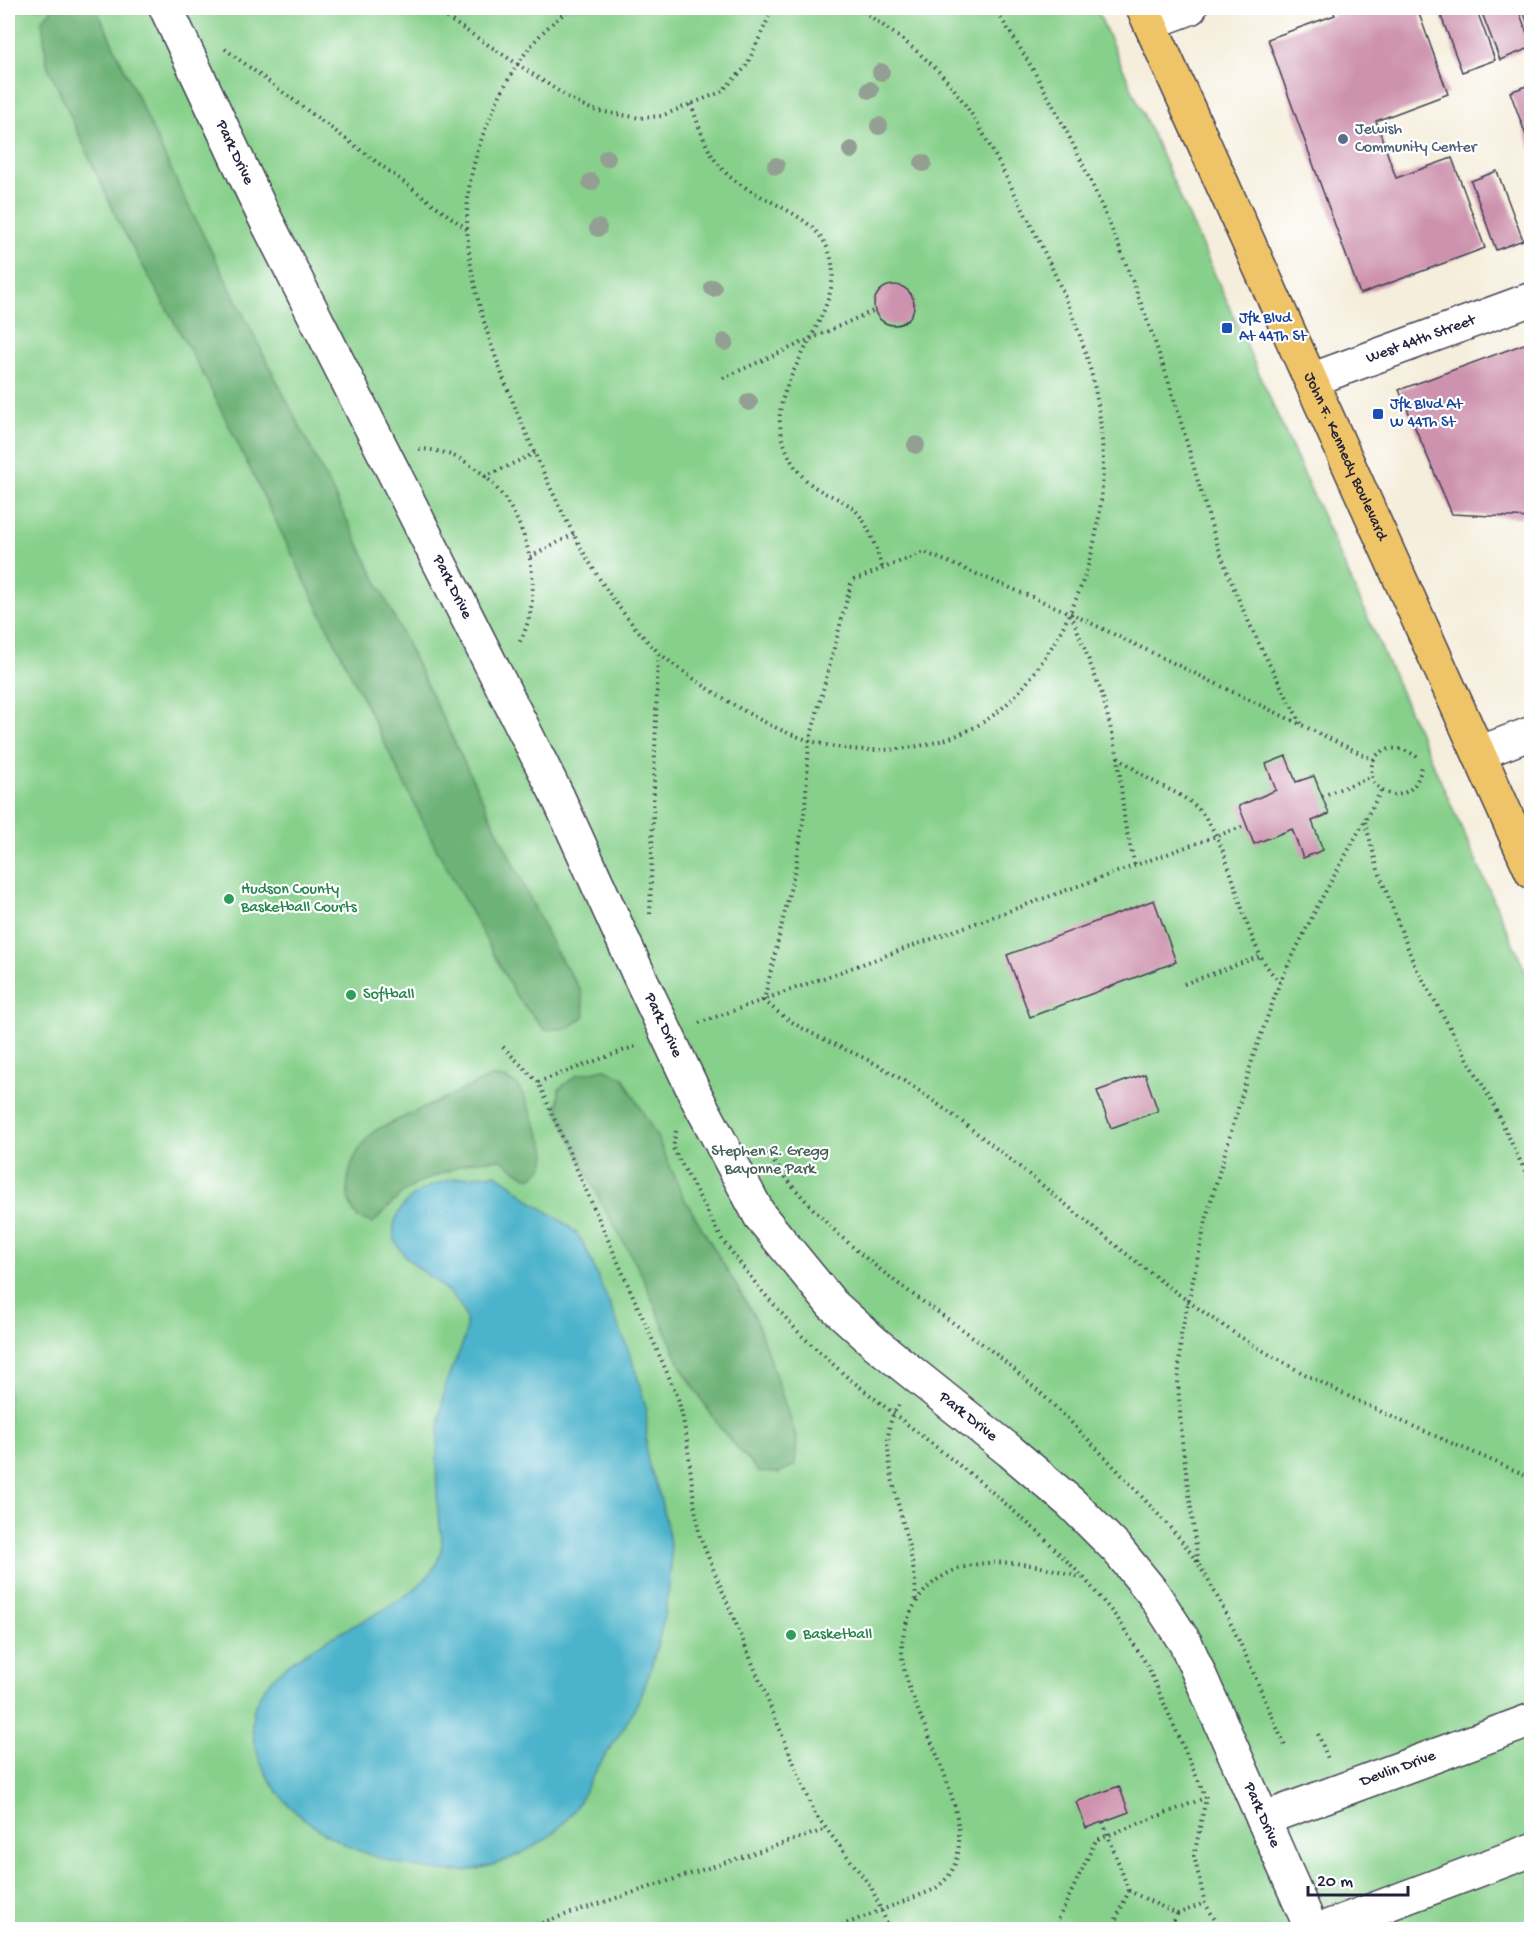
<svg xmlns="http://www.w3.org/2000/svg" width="1539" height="1937" font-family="'Gochi Hand',sans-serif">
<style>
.green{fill:#87d08b;stroke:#547963;stroke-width:1.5}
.forest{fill:#6db277;stroke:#486a59;stroke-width:1.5}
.water{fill:#4cb3cb;stroke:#376a83;stroke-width:1.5}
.building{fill:#cd92ad}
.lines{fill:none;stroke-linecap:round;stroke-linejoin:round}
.minor-casing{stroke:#424153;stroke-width:36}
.tertiary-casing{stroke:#424153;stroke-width:36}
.primary-casing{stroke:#424153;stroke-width:36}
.path{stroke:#424153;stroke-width:4;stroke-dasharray:1.5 4.5;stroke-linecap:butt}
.minor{stroke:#fff;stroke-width:33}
.tertiary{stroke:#fff;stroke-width:33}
.primary{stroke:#efc469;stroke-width:33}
.minor-bridge-casing{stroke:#424153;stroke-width:36;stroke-linecap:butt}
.minor-bridge{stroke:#fff;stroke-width:33}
.tree{fill:#949f93}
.service-dot{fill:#5c6f8a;stroke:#fff;stroke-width:2}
.transit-dot{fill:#1a4fb4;stroke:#fff;stroke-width:2}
.leisure-dot{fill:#2e9e5b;stroke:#fff;stroke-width:2}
.labels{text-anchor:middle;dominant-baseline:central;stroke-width:4.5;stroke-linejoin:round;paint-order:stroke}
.service-label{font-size:16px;fill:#4e5e75;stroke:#fff;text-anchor:start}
.street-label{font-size:16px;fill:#22223b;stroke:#fff}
.transit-label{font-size:16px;fill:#164399;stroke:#fff;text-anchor:start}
.leisure-label{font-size:16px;fill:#27864d;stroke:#fff;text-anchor:start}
.park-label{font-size:16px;fill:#455f57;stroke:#fff}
</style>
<rect width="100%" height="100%" fill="#fff"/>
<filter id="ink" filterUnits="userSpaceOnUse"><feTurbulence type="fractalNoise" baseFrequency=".0167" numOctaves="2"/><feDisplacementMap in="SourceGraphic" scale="12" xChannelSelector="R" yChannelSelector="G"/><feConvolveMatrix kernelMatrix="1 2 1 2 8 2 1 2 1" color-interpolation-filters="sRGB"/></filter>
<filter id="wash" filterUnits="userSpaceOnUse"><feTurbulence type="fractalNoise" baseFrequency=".008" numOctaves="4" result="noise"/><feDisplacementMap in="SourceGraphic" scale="24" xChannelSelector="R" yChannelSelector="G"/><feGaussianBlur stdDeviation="1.35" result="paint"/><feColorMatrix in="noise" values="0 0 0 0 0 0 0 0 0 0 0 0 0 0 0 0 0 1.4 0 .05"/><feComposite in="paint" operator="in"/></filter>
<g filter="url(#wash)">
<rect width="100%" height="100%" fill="#f5eedc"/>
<path class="green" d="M8,8h1088l435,976v945h-1523z"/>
<path class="forest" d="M54,8h39l4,2 84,181 168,333 206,426 26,41 4,25 -16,12 -24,2 -28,-33 -82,-151 -228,-465 -89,-160 -71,-157 -5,-44z
M605,1069l18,8 35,62 26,59 72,121 41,120 -2,26 -16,8 -20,-1 -39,-44 -39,-61 -40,-94 -39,-69 -44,-93 1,-22 18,-14z
M491,1077l14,1 12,7 7,11 23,56 -4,15 -11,10h-6l-26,-18 -31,3 -51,21 -17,11 -28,29 -15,-5c-22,-28 -6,-67 18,-88z"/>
<path class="water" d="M495,1174c13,6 19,13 30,22 17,15 38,22 53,39 9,12 14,29 20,42 18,44 39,86 48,133 2,16 -1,32 1,47 2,12 9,24 12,36 5,19 12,45 12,65 0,38 -17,112 -34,146 -11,23 -27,43 -40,65 -9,15 -17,34 -29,49 -26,32 -84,57 -126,53 -73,-7 -164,-45 -186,-122 -4,-16 -6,-31 0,-46 30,-72 183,-88 186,-161 0,-9 -3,-19 -4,-28 -3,-39 -1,-84 6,-123 4,-23 25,-47 22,-71 -7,-43 -99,-59 -65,-111 19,-28 63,-33 94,-35z"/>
<g id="blocks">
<path class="building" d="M1332,8h85l31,86 -72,27 20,57 56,-20 33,90 -125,46 -92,-255 67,-24z
M1438,8h38l19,52 -33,12z
M1480,8h38l14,39 -32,13z
M1522,8h10v25h-1z
M1532,84v65h-1l-21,-57z
M1497,171l26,69 -27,10 -25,-69z
M874 305a20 20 0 1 1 40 0a20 20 0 1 1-40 0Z
M1532,341v177l-80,-4 -53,-124z
M1286,756l10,26 18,-6 15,38 -17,7 11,29 -20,8 -11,-29 -38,15 -15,-38 37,-16 -10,-26z
M1154,900l22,62 -146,55 -23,-62z
M1145,1074l13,37 -47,17 -14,-37z
M1119,1786l10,26 -43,16 -10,-26z"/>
</g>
</g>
<g filter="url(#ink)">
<use href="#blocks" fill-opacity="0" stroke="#424153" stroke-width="1.5"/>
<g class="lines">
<g class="minor-casing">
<g id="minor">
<path id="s1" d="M166,8l96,204 296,585 80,176"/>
<path id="s2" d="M1311,380l221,-81"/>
<path d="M1479,753l53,-20"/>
<path id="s3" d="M698,1100l62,116 72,88 43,39 135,108 61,52 46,46 36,44 33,51 126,286"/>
<path id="s4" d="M1263,1819l269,-99"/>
<path d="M1319,1930l213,-80"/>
</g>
</g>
<g class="tertiary-casing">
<path id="tertiary" d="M1150,23l40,-15"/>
</g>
<g class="primary-casing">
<g id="primary">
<path id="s5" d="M1143,8l389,864"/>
</g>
</g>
<path class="path" d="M432,8l140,92 21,10 47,8 21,-2 60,-24 25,-25 27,-59
M572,8c-32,21 -55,53 -72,87 -13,27 -23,53 -29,82 -18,89 29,196 64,277 31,69 66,141 120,195 16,15 36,28 54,40 61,40 113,67 188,60 59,-6 102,-27 137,-76 52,-70 76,-157 67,-244 -7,-82 -48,-161 -85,-233 -18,-34 -34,-69 -57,-100 -26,-37 -65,-63 -101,-88
M994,8c77,113 130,241 174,372 18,56 32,113 51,169 21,61 52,120 83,176
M225,49l243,181
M691,104c8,22 15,48 32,66 30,32 90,39 106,82 21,54 -54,119 -49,172 3,27 16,53 41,67 11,6 26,10 35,20 14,15 20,39 27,58
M723,378l152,-68
M419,449c88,1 141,124 99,196
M485,477l50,-24
M530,557l44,-23
M1071,614l31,80 16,63 7,68 10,40
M1118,757c9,6 17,13 26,19 20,13 42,18 58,37 36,45 38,132 78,169
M1417,757c-25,-19 -56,-4 -42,28l16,10c20,0 27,-11 31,-29
M1374,760l-304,-147 -146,-61 -70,28 -3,4 -42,159 -4,65 -9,57 -32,135c29,28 62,40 98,57 29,14 55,32 81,51 100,72 189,159 293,226 92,59 196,100 296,144
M1322,796l49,-19
M1365,822l13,48 36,94 78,138 40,84
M650,914l8,-262
M1184,984l77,-28
M699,1023l548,-198
M503,1047l35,35 139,313c14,47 13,95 23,142l115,277 56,73 19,43
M538,1082l98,-36
M676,1131l-3,17 50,93 37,48 41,46 45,41 137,108 58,51 43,43 34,41 29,46 59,133 -12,58 11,47 16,27
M767,1153c30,42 69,82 110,114 39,32 82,58 121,89 53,43 100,93 146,143 19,21 40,42 55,66 35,56 59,121 86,181
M899,1405c-34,44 23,141 16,199
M1198,1562l-16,-121 -4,-57 3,-49 27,-124 45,-154 27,-75 37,-75 64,-116
M1318,1734l11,27
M1103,1822l26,69
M1177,1914l28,-11
M519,1930l305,-100
M830,1930l103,-40c70,-44 -22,-168 -30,-227 -3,-19 1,-40 11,-57 34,-60 114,-46 168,-28
M1060,1930l-3,-8 39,-82 109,-42
M1111,1930l18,-39 48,23 -7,16"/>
<use href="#minor" class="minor"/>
<use href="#tertiary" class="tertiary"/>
<use href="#primary" class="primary"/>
<g class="minor-bridge-casing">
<g id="minor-bridge">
<path id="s6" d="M638,973l60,127"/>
</g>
</g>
<use href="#minor-bridge" class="minor-bridge"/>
</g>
<g class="tree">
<circle cx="881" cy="72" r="9"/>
<circle cx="870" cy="90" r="9"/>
<circle cx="879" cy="126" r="9"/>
<circle cx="851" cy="150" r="9"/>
<circle cx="607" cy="158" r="9"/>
<circle cx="923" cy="163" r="9"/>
<circle cx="776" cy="166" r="9"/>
<circle cx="591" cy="182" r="9"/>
<circle cx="598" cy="228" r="9"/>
<circle cx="713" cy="288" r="9"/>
<circle cx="725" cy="342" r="9"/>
<circle cx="749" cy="402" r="9"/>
<circle cx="916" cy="445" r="9"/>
</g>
</g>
<circle class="service-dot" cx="1343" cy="139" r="6"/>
<g class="transit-dot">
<rect x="1221" y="322" width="12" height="12" rx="3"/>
<rect x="1372" y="408" width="12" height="12" rx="3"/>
</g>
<g class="leisure-dot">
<circle cx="229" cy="899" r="6"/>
<circle cx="351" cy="995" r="6"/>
<circle cx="791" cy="1635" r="6"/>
</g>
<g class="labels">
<g class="service-label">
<text x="1355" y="130">Jewish<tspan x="1355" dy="18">Community Center</tspan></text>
</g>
<g class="street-label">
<text stroke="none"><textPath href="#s1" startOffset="160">Park Drive</textPath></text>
<text stroke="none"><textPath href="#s2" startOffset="117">West 44th Street</textPath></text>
<text stroke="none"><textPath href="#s5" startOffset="492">John F. Kennedy Boulevard</textPath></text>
<text stroke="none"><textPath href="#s1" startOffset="646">Park Drive</textPath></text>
<text stroke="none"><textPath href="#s6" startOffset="58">Park Drive</textPath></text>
<text stroke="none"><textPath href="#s3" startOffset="422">Park Drive</textPath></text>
<text stroke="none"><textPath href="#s4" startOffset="144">Devlin Drive</textPath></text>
<text stroke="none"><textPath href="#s3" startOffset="926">Park Drive</textPath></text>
</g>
<g class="transit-label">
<text x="1239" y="319">Jfk Blvd<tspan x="1239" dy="18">At 44Th St</tspan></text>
<text x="1390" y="405">Jfk Blvd At<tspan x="1390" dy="18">W 44Th St</tspan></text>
</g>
<g class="leisure-label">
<text x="241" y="890">Hudson County<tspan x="241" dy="18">Basketball Courts</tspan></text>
<text x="363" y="995">Softball</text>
<text x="803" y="1635">Basketball</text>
</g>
<g class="park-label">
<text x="770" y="1152">Stephen R. Gregg<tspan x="770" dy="18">Bayonne Park</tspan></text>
</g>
</g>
<rect width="1539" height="1937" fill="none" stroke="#fff" stroke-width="30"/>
<path d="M1308 1886v9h100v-9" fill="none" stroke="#22223b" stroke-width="3"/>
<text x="1317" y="1886" font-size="18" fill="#22223b" stroke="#ffffff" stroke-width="4.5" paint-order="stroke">20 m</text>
</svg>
